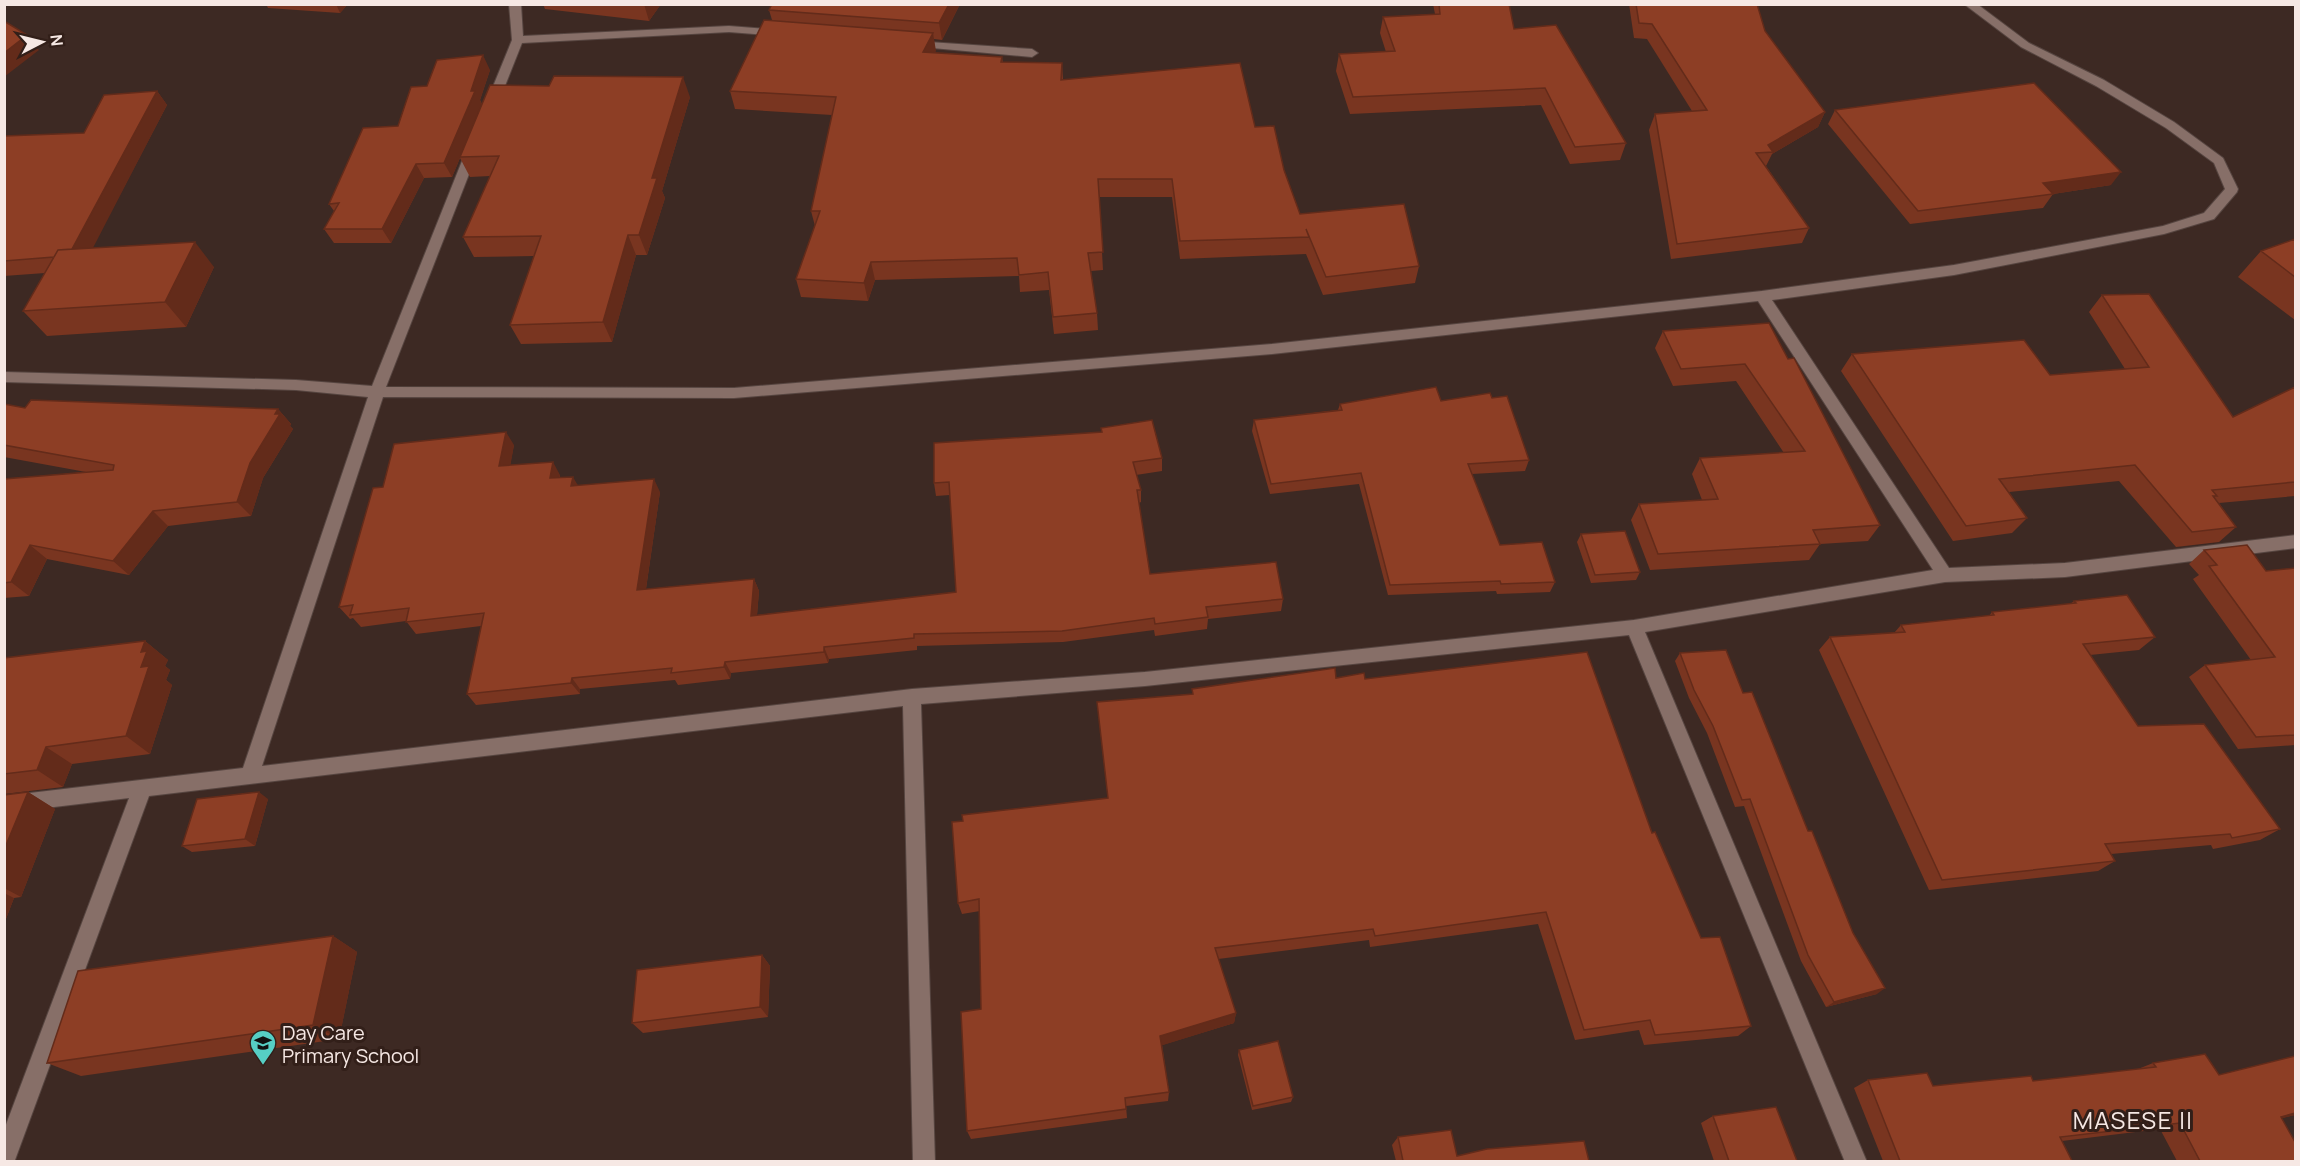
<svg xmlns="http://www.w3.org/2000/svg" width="2300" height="1166" font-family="Manrope,sans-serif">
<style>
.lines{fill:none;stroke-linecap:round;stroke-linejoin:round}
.minor-casing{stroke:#564540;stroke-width:2}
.minor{fill:#876f68;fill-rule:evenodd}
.wall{fill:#793520}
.shaded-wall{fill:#632b1a}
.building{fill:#8d3e25;stroke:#632b1a;stroke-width:1.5}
.labels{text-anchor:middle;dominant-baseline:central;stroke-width:6;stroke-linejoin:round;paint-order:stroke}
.near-poi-label{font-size:20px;fill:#f6e8e4;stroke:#321f19;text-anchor:start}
.near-quarter-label{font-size:24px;letter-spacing:1.5px;fill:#f6e8e4;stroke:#321f19}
</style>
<rect width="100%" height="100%" fill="#3d2923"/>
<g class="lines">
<g class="minor-casing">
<path id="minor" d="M509,4h12l2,32 206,-10 52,4 6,3 -6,3 -52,-4 -207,11 -25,63 -6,4 -6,-4 27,-66z
M1964,4h13l52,39 75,37 70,42 49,36 15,31 -1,3 -23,27 -50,15 -210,41 -182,25 177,268 116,-5 231,-28v13l-231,29 -120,5 -300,50 222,530h-22l-216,-527 -484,51 -224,18 14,458h-22l-10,-456 -754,90 -134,364 -11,2v-32l125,-332 -125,15v-17l239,-28 125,-371 -72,-7 -292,-8v-10l292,8 76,6 96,-240 6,-4 6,4 -94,241 348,1 538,-44 490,-53 192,-26 209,-39 41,-13 21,-24 -11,-26 -48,-35 -70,-42 -75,-39zM1758,301l175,269 -299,50 -489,52 -233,17 -650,77 121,-369 351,1 538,-44z
M914,41l118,8 6,4 -6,4 -122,-11 -2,-2z"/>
</g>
<use href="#minor" class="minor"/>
</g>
<path class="wall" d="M266,4h82l-8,9 -72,-5z
M543,4h118l-12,17 -104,-12z
M772,4h188l-18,36 -8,-1 1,14 67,4 1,6h59l1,16 192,48 29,43 16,44 119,52 -4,17 -92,12 -17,-41 -126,5 -8,-62h-73l4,73 -12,1 6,42 1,17 -44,4 -5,-44 -29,2 -1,-16 -144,4 -7,21 -67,-4 -5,-18 19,-53 -4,-15 21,-96 -97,-6 -5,-18 42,-71 -3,-10z
M1433,4h76l5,25 112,114 -6,17 -50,4 -29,-59 -191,9 -14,-43 3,-17 47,-2 -6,-19 3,-16 52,-3z
M1629,4h128l8,27 60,81 -7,15 -46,27 -6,12 43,62 -7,15 -131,16 -22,-129 6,-16 37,-3 -45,-72 -13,-1z
M490,70l-10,30 2,4 208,-7 -28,94 3,7 -18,57h-11l-24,87 -91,2 -11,-19 24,-69 -60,1 -11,-20 27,-61 -20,1 -10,-19 -8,19 -28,1 -33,65h-57l-10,-14 10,-18 -5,-7 69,-78 29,-40z
M157,91l10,14 -75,143 122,19 -28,60 -139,9 -24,-25 22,-38 -41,3v-140l80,-3z
M1835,110l276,75 -58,9 -10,14 -133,16 -82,-100z
M2295,239v81l-57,-43 23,-26z
M2102,295l131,122 62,-30v109l-76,7 17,24 -17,15 -43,5 -57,-66 -110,11 18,26 -15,15 -59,8 -112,-170 11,-17 198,21 75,-6 -36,-57z
M1663,331l125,28 92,166 -12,16 -48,3 -11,16 -159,10 -19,-50 8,-16 63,-4 -10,-26 8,-16 84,-5 -48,-72 -63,5 -18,-38z
M1441,401l88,59 -4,11 -53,3 28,71 55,37 -5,10 -53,2 -1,-3 -108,4 -29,-111 -89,10 -18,-63 2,-11 84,-10 2,-6z
M4,404l21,4 253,1 13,15 -1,2 3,3 -30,49 -12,38 -83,10 -39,49 -82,-16 -18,37 -25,2v-119l82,-7 -82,-15z
M1101,428l61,30v13l-26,4 5,15v12l-2,1 11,71 133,25 -2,12 -73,8 -1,10 -52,7 -1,-6 -91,12 -146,4v4l-88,9 -1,4 -97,10 -1,6 -52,6 -3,-5 -95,9v5l-104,11 -9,-11 14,-68 -65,8 -10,-13 -45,6 -8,-9 -3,1 -11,-12 44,-120 131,-42 -4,20 50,10v3l18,7 82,7 -14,97 108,-10 5,12 -2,24 199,-23 -6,-97 -14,1 -2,-13 167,-51z
M1581,534l59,38 -4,8 -45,3 -14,-41z
M2204,550l62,21 29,-3v177l-57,4 -49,-72 16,-12 46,-5 -58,-81 6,-4 -10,-11z
M2074,601l81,36 -16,13 -49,5 48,71 142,103 -20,11 -47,9 -2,-4 -100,9 4,7 -17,10 -169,19 -110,-240 11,-13 64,-4 7,-8 88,-9 3,-4 78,-8z
M145,641l23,19 -3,6 5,4 -4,10 6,5 -22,69 -78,10 -9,23 -59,7v-136z
M1680,653l63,40 65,138 69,163 -51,13 -25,-46 -57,-155 -9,1 -28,-74 -18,-35 -14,-37z
M1336,678l29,1 287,154 49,105 50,88 -13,10 -94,9 -5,-15 -64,10 -37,-116 -168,23 -1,-7 -151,19 18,54 -2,10 -72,22 7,47 -1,9 -42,5 1,12 -156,21 -4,-8 14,-122 -1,-98 -18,3 -4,-11 150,-104 -11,-97 95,-8v-5z
M28,792l27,17 -34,88 -7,1 -10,26v-129z
M268,799l-13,47 -63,6 -10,-6z
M333,936l24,16 -18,87 -258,37 -34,-13z
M762,955l8,11 -2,51 -125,16 -11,-10z
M1239,1050l54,47 -2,5 -39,8 -14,-55z
M2295,1056v59l-13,3 13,43h-118l-17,-32 -98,12 10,20h-189l-29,-73 14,-8 65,6 100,-5 105,-12 15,-6 66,12z
M1713,1116l84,45h-83l-13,-38z
M1398,1137l59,19 132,5h-193l-4,-16z"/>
<path class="shaded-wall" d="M336,4h12l-8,9z
M644,4h17l-12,17z
M949,4h11l-18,36 -3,-17z
M933,33l3,18 -10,19 -3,-18z
M27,35l12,15 -35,27v-24z
M483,55l7,15 -10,30 2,5 -30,72 -8,-14z
M683,77l7,20 -28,94 3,7 -18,57 -8,-20 13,-57z
M157,91l10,14 -86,166 -13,-15z
M1825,112l-7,15 -46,27 1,-2 -5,-7z
M416,164l8,14 -33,65 -9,-14z
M2121,172l-10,13 -58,9 -10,-11z
M628,235l8,20 -24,87 -9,-20z
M195,242l19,25 -28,60 -21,-25z
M871,262l4,18 -7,21 -4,-18z
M278,409l13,15 -1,2 3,3 -30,49 -12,38 -14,-14 13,-39z
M506,432l8,13 -6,34 -9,-13z
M553,462l7,13 -3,16 -7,-13z
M573,477l7,12 -9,-3z
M654,479l6,13 -16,110 -7,-12z
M153,511l15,15 -39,49 -16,-14z
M30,545l17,14 -18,37 -18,-14z
M754,579l5,12 -3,36 -5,-11z
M145,641l23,19 -3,6 5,4 -4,10 6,5 -22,69 -24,-18 15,-69v-15z
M824,647l5,12 -1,4 -4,-11z
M725,662l6,11 -1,6 -6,-12z
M572,678l8,11v5l-9,-11z
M46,747l26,17 -9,23 -26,-17z
M28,792l27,17 -34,88 -17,-9v-38z
M259,792l9,7 -13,47 -10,-7z
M4,893l10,5 -10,26z
M333,936l24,16 -18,87 -26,-14z
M762,955l8,11 -2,51 -8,-10z
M1885,988l-8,6 -51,13 8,-5z
M1236,1013l-2,10 -74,23v-10z
M2295,1113v2l-36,9 22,-7z"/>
<path class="building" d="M772,4h177l-10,19 -170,-13z
M1439,4h70l5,25 42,-4 70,118 -51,4 -30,-59 -192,9 -14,-43 56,-3 -12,-34 57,-3z
M1636,4h121l8,27 60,81 -57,33 5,7 -17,1 53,75 -132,16 -22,-130 52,-4 -55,-86 -13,-1z
M764,20l169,13 -10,19 79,5 -1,5 61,1 -1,17 179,-17 15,64 19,-1 10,44 16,44 104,-10 15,62 -93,11 -20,-48 3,8 -129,4 -8,-62h-74l5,73 -15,1 9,60 -44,4 -5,-45 -29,3 -2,-17 -146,4 -7,21 -68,-4 24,-68h-9l25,-114 -106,-6z
M4,21l23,14 -23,18z
M483,55l-12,36h4l-31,72 -28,1 -34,65h-58l15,-26 -10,1 34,-76 35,-2 13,-39 16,-1 10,-26z
M554,76l129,1 -31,101h5l-18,57h-11l-25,87 -93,3 31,-89 -78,1 36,-81 -39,1 30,-72 59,1z
M2034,83l87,89 -78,11 10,11 -135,17 -83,-101z
M157,91l-85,158 -14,1 -4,7 -50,4v-125l80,-3 20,-38z
M2295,239v38l-34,-26z
M195,242l-30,60 -142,9 35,-61z
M2149,294l84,123 62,-30v95l-83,8 5,6h-4l23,31 -44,5 -57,-67 -136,14 28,39 -61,8 -114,-172 172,-14 26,35 99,-8 -47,-72z
M1769,323l19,36 6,-1 86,167 -67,5 7,14 -162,10 -19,-50 79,-5 -18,-41 105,-7 -60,-87 -64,5 -18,-38z
M1436,387l5,14 49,-8 2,5 15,-2 22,64 -61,4 32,81 42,-3 13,40 -54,2 -1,-3 -110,4 -29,-112 -90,11 -17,-64 88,-10 -2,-6z
M31,400l247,9 -3,5h5l-30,49 -13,39 -84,9 -40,50 -83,-16 -19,37 -7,1v-104l109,-9 1,-5 -110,-20v-41l21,4z
M1152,420l10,38 -29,4 8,28h-4l13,84 126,-12 7,37 -77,8 2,10 -53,7 -1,-6 -92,13 -148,3v4l-90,9v5l-99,10 -1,5 -53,6 1,-5 -100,10 -1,5 -104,11 17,-81 -78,9 3,-14 -59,7 3,-10 -14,2 34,-119 10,-1 11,-43 112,-12 -7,34 54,-4 -3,16 23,-1 -2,9 83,-7 -17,111 117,-11 -3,37 205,-24 -7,-110 -15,1v-40l168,-11 -1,-4z
M1625,531l15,41 -45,3 -14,-41z
M2247,545l19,26 29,-3v167l-39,2 -51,-72 70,-8 -66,-91 8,-1 -13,-15z
M2127,595l28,42 -72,7 55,82 66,-2 76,105 -48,9 -2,-4 -125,10 10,17 -173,19 -112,-243 75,-5 -4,-7 93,-10 -2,-3 84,-9 -2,-2z
M145,641l-4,11 6,-1 -6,16 8,-1 -23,70 -80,11 -9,23 -33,4v-116z
M1726,650l17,43 9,-1 56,139h4l41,102 32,55 -51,14 -26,-47 -58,-156 -8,1 -29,-74 -19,-36 -14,-37z
M1587,652l65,181 3,-1 46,106 19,-1 31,89 -96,9 -5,-15 -66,10 -38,-118 -171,24 -2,-7 -158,19 21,65 -76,23 9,56 -44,6 1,11 -159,22 -6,-119 20,-3 -2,-110 -21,4 -6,-81 11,-1 -1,-6 146,-17 -11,-96 96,-8 -1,-5 143,-21 1,10 28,-5 1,6z
M28,792l-24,58v-55z
M259,792l-14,47 -63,7 15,-47z
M333,936l-20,89 -266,38 31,-92z
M762,955l-2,52 -128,16 5,-53z
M1278,1041l15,56 -40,9 -14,-56z
M2205,1054l14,21 76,-19v57l-14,4 14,25v19h-95l-20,-38 -120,14 12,24h-172l-32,-81 59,-7 6,13 98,-10 2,5 123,-14 -3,-4z
M1776,1107l21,54h-68l-16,-45z
M1451,1130l6,26 30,-7 97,-8 5,20h-186l-5,-24z"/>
<defs>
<g id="school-pin" transform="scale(1.35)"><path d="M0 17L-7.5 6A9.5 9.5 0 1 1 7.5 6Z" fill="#56cec4" stroke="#321f19"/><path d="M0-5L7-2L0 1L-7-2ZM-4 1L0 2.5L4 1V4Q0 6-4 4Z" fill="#111"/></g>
</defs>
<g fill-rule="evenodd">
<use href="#school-pin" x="263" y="1043"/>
</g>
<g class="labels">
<g class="near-poi-label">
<text x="282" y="1032">Day Care<tspan x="282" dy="23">Primary School</tspan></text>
</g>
<g class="near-quarter-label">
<text x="2133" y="1119">MASESE II</text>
</g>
</g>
<rect width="2300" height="1166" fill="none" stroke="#f6e8e4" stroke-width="12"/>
<g transform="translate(42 42) rotate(83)" stroke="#321f19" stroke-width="4.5" paint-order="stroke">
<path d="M0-4.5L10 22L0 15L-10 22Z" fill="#f6e8e4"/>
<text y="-9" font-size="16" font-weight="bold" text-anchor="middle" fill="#f6e8e4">N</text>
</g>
</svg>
